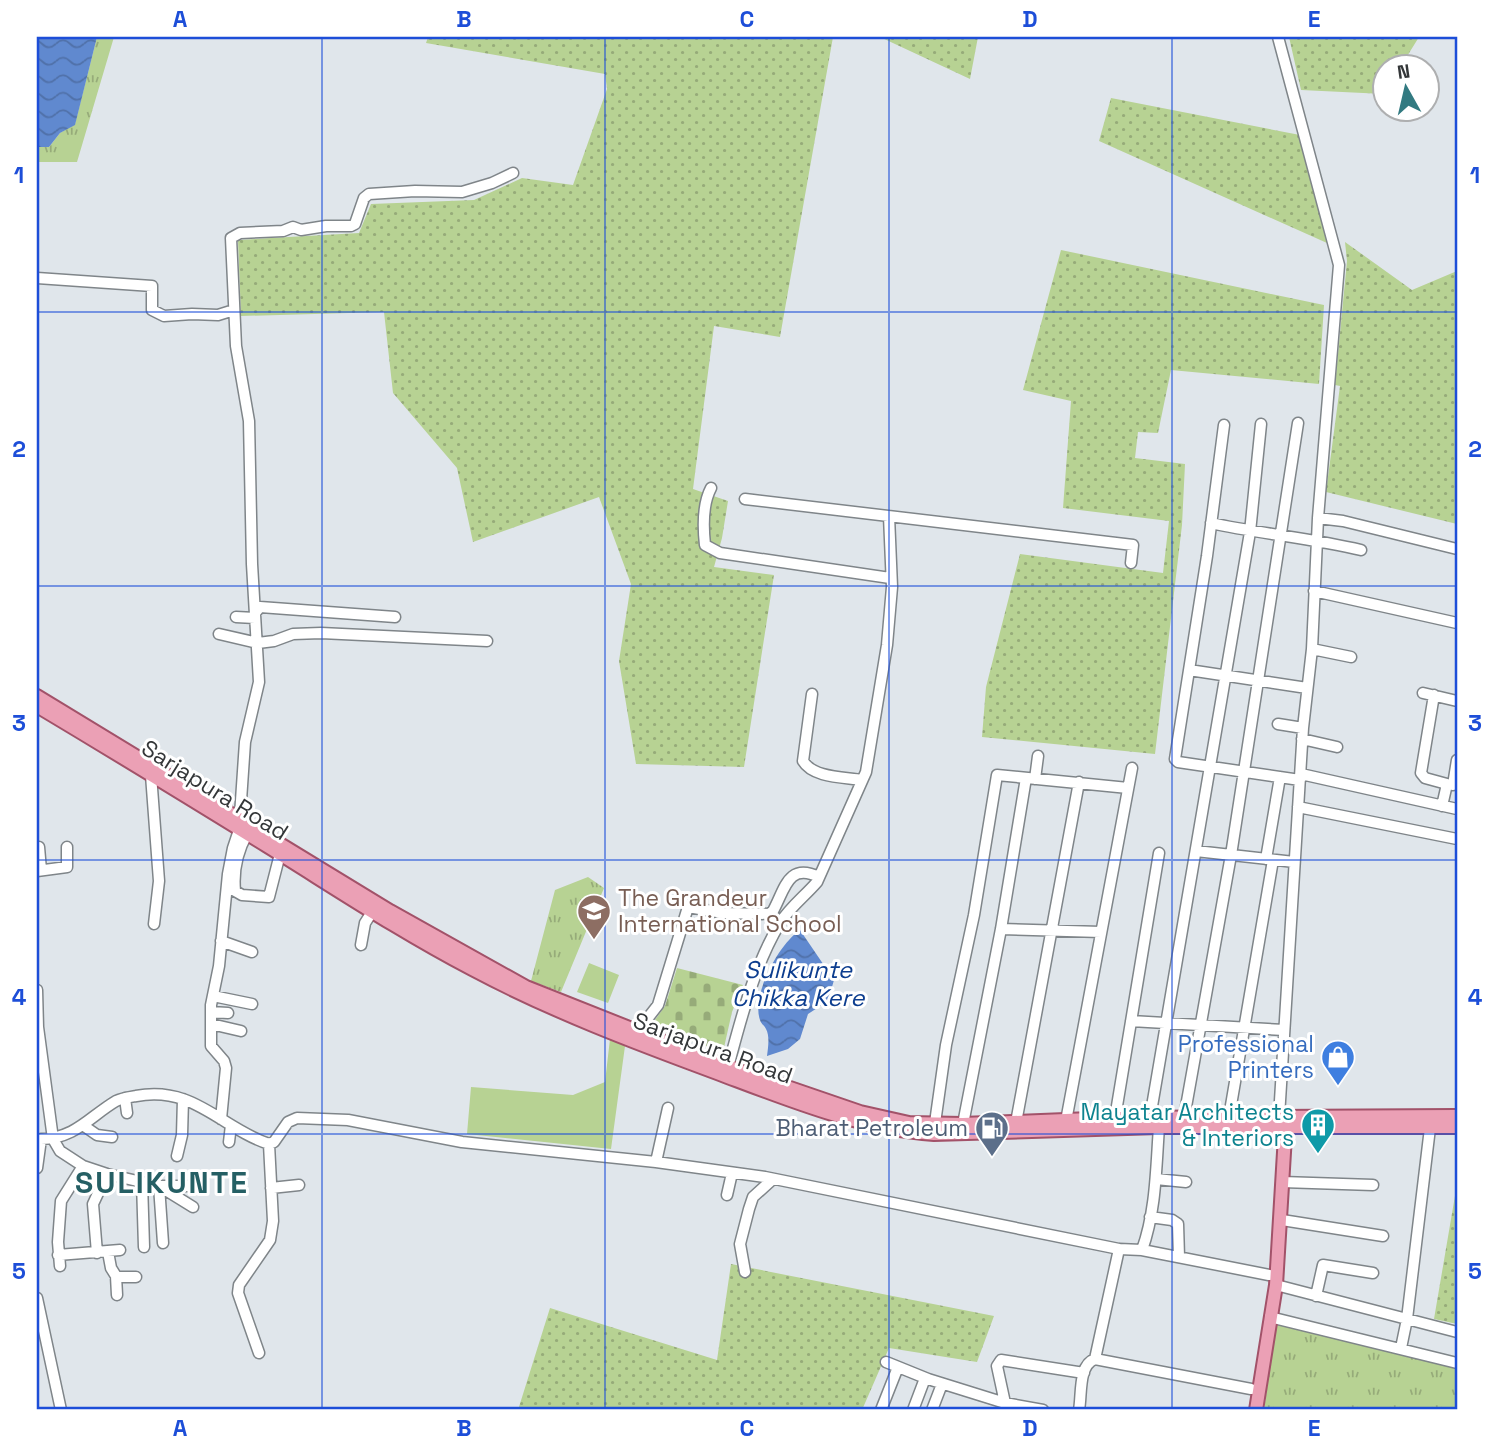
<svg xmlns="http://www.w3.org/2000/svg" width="1494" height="1447" font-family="'Space Grotesk',sans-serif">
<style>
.grass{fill:url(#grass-dots)}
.cemetery{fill:url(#cemetery-stones)}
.park{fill:url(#park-tufts)}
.pitch{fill:#b7d293}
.water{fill:url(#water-waves)}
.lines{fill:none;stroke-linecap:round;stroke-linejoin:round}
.minor-casing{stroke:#7f8589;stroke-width:13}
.major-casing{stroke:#a25269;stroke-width:16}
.minor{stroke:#fff;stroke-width:10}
.major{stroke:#eba0b5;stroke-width:12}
.grid{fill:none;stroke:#1d4ed8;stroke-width:2;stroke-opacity:0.55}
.labels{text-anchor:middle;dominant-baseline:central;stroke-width:6;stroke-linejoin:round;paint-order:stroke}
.street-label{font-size:23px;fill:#343739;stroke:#fff}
.education-label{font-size:23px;fill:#785e54;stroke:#fff;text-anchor:start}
.shop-label{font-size:23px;fill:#366cbe;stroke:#fff;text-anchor:end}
.culture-label{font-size:23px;fill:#0d838f;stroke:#fff;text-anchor:end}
.service-label{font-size:23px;fill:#4e5e75;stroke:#fff;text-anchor:end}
.water-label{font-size:24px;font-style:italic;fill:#0c3d8f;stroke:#fff}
.district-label{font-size:30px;font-weight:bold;letter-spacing:2px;fill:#255f64;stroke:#fff}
.neatline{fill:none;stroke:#1d4ed8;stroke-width:2.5}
.grid-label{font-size:23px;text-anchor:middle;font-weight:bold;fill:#1d4ed8}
</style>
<defs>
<pattern id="grass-dots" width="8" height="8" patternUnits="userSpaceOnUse" patternTransform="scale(1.75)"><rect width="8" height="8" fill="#b7d293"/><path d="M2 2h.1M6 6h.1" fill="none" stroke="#96ab79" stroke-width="1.8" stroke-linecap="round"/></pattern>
<pattern id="cemetery-stones" width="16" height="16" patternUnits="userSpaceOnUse" patternTransform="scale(1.75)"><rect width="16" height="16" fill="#b7d293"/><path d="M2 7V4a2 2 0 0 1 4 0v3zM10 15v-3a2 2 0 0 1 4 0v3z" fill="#96ab79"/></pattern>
<pattern id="park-tufts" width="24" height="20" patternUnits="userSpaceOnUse" patternTransform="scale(1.75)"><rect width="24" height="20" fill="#b7d293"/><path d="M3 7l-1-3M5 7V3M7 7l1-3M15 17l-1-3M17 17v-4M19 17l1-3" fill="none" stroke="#96ab79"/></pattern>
<pattern id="water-waves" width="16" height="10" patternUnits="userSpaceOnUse" patternTransform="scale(1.75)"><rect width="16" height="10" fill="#6089cf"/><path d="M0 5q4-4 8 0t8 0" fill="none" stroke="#5071a9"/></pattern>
</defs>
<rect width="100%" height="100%" fill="#e0e6eb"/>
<path class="grass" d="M428,37h405l-53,300 -66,-11 -21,163 35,12 -6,37 -8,29 60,8 -30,192 -108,-3 -17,-103 12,-77 -32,-87 -126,45 -16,-74 -64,-75 -9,-81 -143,4 -3,-76 121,-7 12,-29 103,-4 48,-22 51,7 34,-96 -2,-15 -179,-31z
M880,37h98l-8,42z
M1289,37h130l-18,29h-15l-2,28 -83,-4z
M1111,98l189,37 27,108 -228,-102z
M1345,242l67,48 45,-19v253l-131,-32 14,-106 -5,-1 12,-124z
M1061,250l263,55 -5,79 -148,-14 -13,63 -20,-1 -3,26 50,6 -3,61 -27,229 -173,-17 4,-50 34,-133 143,19 6,-52 -106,-13 8,-107 -48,-11z
M1457,1184v140l-23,-5z
M731,1264l263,52 -17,46 -88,-14 -27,62h-344l32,-102 167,52z"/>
<path class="cemetery" d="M677,968l66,17 -11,27 -9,40 -73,-25 15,-21z"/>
<path class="park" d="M97,37h17l-37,125h-40v-15h12l11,-14 15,-9z
M588,877l16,11 -43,104 -30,-11 24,-91z
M1276,1322l181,47v41h-193z"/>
<path class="pitch" d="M589,963l30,12 -11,28 -31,-11z
M610,1039l15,7 -14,103 -144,-15 4,-47 102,8 32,-13z"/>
<path class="water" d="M37,37h60l-22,88 -15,8 -11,14h-12z
M800,930l34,50 -6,21 -20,13 -8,25 -12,10 -21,7c1,-8 3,-20 -1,-27 -1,-3 -5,-5 -6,-9 -9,-25 19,-76 40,-90z"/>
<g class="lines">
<g class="minor-casing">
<path id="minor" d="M1278,37l61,228 -21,253 -6,131 -9,79 -24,389
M37,278l115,8v24l12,6 28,-2 26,1 16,-5
M1224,425l-17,131 -32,203 3,3 122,18
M711,488c-9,17 -8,39 -6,57l15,8 170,25
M745,499l388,46 -2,18
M1318,518l25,3 114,28
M1211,523c50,11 100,15 150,27
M1314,591l143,32
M255,613l5,-6 135,10
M236,617l19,1
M219,634l39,9 16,-2 19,-7 28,-1 166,8
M1312,649l39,8
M1189,670l118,18
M1423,693l34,8
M812,694l-9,67c10,17 41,16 59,19
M1434,695l-13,78 4,5 22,6 -5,22
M1278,724l25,4
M1302,739l35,8
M1301,774l156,35
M151,775l8,106 -5,43
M1035,779l3,-23
M1453,785l4,-25
M1298,807l159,32
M247,834c-10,18 -14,36 -12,57l7,4 27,2 11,-43
M39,847l2,23
M1196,851l98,11
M1266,859l14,-82
M37,871l30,-4v-20
M1001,929l100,3
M221,941l31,11
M361,945l4,-22 7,-11
M37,990l1,37 15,112 7,12 23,15 24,8 52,12 34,21
M213,996l39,8
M211,1012l17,1
M1131,1021l153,9
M211,1024l30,7
M633,1037l25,-32 30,-98 35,6 46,1 4,-3c12,-22 15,-49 46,-34
M728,1067c13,-48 26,-101 52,-144 10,-16 25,-27 37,-41l49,-110 21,-127 5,-58 -3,-71
M125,1098l2,15
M1229,1117l44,-257
M1115,1118l44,-265
M1150,1118l100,-586 11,-108
M1184,1118l47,-263 67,-432
M221,1119l5,-51 -2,-7 -13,-15v-41l8,-39 9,-92 5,-26 6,-18 6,-88 14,-60 -7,-118 -3,-143 -13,-75 -5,-108 9,-5 43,-2 10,-4 8,3 25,-4h25l4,-2 9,-26 5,-4 46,-3 47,1 30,-9 21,-10
M1066,1121l66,-353
M963,1124l38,-195 25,-151
M84,1126l13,9 15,2
M1015,1128l64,-346
M934,1130l12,-85 28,-130 23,-140 131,13
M229,1142l2,-17
M177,1156l5,-21 1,-36
M656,1162l12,-54
M37,1168l4,-29c35,-1 48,-22 75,-38 6,-3 14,-4 20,-5 58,-11 85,32 133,48l5,-2 14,-20 9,-4 51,2 114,22 194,20 109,15 354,72 23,1 127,25
M1156,1179l30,3
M142,1182l2,65
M1282,1182l91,3
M271,1188l28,-3
M727,1195l5,-22
M1150,1217l22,3 6,4 1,33
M1282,1220l101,16
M163,1243l-4,-57h35
M1142,1250c14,-39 14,-82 17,-123
M108,1252l3,16 5,8 1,19
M97,1253l-4,-49 14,-30
M58,1255l62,-5
M60,1266l-2,-24 3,-41 22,-35
M745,1272l-5,-28 9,-35 4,-12 20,-18
M116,1277h20
M1276,1285l181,47
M1316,1296l7,-31 50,8
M37,1298l24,112
M1270,1317l187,46
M1401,1348l6,-29 23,-191
M259,1353l-21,-60 1,-8 31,-45 3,-19 -4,-77
M1095,1359l24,-110
M886,1362l42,17
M1005,1403l-8,-37 4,-6 83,13
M881,1410l17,-43
M913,1410l11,-29 4,-2 77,24 38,7
M932,1410l10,-26
M1079,1410c3,-15 -1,-45 16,-51l156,30"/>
</g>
<g class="major-casing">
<path id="major" d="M37,696l353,215 136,76 194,77 140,48 49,11 54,1 152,-6 342,-2
M37,706c77,46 154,93 230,140 68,42 134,86 205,123 79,42 164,74 248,105 69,26 140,55 214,60l225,-7h298
M1256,1410l20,-125 10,-166"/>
</g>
<use href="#minor" class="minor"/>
<use href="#major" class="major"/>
</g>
<path class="grid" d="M322,37v1373M605,37v1373M889,37v1373M1172,37v1373M37,312h1420M37,586h1420M37,860h1420M37,1134h1420"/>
<defs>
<g id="school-pin" transform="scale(1.75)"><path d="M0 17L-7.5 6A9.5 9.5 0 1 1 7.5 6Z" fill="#8d6e63" stroke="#fff"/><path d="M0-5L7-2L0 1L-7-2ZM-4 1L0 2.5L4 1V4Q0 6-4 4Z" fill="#fff"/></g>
<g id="shop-pin" transform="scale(1.75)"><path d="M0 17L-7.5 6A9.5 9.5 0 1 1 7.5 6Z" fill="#3f7fe0" stroke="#fff"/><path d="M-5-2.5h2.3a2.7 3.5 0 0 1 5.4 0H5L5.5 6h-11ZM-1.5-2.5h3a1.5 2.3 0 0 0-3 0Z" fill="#fff"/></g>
<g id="building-pin" transform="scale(1.75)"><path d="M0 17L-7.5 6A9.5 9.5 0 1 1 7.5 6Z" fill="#0f9aa8" stroke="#fff"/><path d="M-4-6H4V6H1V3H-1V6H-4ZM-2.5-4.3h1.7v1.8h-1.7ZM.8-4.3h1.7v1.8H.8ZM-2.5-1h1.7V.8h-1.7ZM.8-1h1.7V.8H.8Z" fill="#fff"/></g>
<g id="fuel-pin" transform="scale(1.75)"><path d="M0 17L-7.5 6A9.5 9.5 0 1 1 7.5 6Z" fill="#5c6f8a" stroke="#fff"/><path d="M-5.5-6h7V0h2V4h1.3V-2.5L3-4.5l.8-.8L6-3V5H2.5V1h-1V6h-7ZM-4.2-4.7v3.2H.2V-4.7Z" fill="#fff"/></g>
</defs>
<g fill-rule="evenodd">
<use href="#school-pin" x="594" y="911"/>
<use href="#shop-pin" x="1338" y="1057"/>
<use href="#building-pin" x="1318" y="1125"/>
<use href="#fuel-pin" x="992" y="1128"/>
</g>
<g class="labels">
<g class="street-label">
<text transform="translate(215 790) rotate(32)">Sarjapura Road</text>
<text transform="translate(713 1048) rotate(20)">Sarjapura Road</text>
</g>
<g class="education-label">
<text x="618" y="898">The Grandeur<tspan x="618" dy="26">International School</tspan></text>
</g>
<g class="shop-label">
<text x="1314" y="1044">Professional<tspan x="1314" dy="26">Printers</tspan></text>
</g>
<g class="culture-label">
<text x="1294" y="1112">Mayatar Architects<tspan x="1294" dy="26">&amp; Interiors</tspan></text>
</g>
<g class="service-label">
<text x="968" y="1128">Bharat Petroleum</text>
</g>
<g class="water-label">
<text x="798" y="969">Sulikunte<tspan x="798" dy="28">Chikka Kere</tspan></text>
</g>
<g class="district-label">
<text x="162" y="1182">SULIKUNTE</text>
</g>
</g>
<rect width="1494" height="1447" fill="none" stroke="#ffffff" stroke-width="77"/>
<g transform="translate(1406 88) rotate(352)"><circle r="33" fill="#ffffff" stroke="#aeafb0" stroke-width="2"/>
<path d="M0-5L12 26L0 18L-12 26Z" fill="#327a81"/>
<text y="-10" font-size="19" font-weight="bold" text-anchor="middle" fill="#343739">N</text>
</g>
<rect x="38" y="38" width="1418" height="1370" class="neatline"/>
<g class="grid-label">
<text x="180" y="27">A</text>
<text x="464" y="27">B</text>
<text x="747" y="27">C</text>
<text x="1030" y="27">D</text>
<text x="1314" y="27">E</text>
<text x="19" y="183">1</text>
<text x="1475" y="183">1</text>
<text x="19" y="457">2</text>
<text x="1475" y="457">2</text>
<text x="19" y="731">3</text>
<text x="1475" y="731">3</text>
<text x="19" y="1005">4</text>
<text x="1475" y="1005">4</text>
<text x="19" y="1279">5</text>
<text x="1475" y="1279">5</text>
<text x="180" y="1436">A</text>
<text x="464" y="1436">B</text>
<text x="747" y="1436">C</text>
<text x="1030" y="1436">D</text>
<text x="1314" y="1436">E</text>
</g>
</svg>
